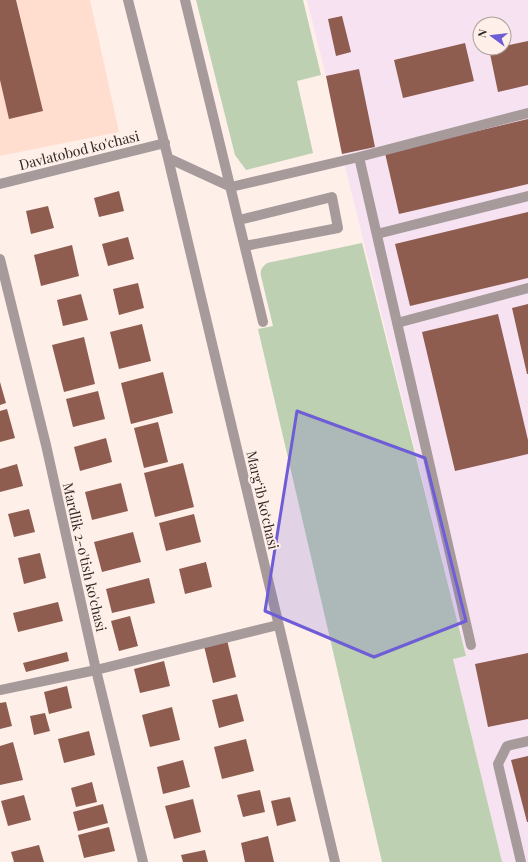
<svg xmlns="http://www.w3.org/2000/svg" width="528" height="862" font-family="'Playfair Display',serif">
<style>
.built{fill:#ffded0}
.industrial{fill:#f6e2f1;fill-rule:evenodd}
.green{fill:#bdd0b1}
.building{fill:#8f5c50}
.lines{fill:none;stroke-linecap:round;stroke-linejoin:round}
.minor{stroke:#a69a9b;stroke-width:10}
.marked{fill:#6e5dd7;fill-opacity:0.2;stroke:#6e5dd7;stroke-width:3;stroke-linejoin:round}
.labels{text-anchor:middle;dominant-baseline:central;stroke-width:4;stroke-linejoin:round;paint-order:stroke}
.street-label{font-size:14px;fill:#302623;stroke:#feefe9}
</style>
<rect width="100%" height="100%" fill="#feefe9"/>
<path class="built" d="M0,0h90l29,132 -119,24z"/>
<path class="industrial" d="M307,0h221v862h-26l-49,-203 13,-3 -122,-494 -18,-86zM480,24h24v24h-24z"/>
<path class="green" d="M196,0h107l18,75 -24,6 16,72 -67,17 -11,-15z
M362,243l104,413 -13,3 49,203h-120l-124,-533 15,-3 -12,-50c-1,-6 1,-9 6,-13z"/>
<path class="building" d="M0,0h16l27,111 -34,8 -9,-39z
M342,16l9,36 -15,4 -8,-37z
M528,41v44l-30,7 -9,-43 15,-1v-2z
M465,43l9,38 -71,17 -9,-38z
M359,69l16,78 -33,7 -16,-78z
M528,119v65l-129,30 -14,-61z
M119,191l5,20 -25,6 -5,-19z
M48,206l6,22 -23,6 -5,-23z
M528,212v66l-118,28 -15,-62z
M128,237l6,22 -26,7 -6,-22z
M72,245l7,31 -38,10 -7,-31z
M138,283l6,25 -25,7 -6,-26z
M81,294l7,26 -25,6 -6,-26z
M528,304v70h-1l-15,-66z
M498,314l30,126v14l-73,17 -33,-139z
M142,324l9,37 -32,8 -9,-37z
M84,337l11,47 -31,8 -12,-47z
M163,372l10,41 -42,11 -10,-41z
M0,382l6,21 -6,2z
M98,391l7,28 -32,8 -7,-28z
M7,409l8,29 -15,4v-31z
M158,422l10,40 -24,6 -10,-40z
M106,438l6,24 -32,9 -6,-24z
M183,463l11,44 -39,10 -11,-44z
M17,464l6,22 -23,6v-23z
M121,483l7,28 -36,9 -7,-28z
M29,509l6,23 -21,5 -6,-23z
M194,514l7,28 -35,9 -7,-28z
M133,532l8,30 -39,10 -8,-30z
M40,553l6,25 -22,6 -6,-26z
M206,562l6,25 -27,7 -6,-25z
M149,578l6,25 -43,10 -6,-24z
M58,602l5,19 -45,11 -5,-19z
M130,616l8,30 -19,5 -8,-30z
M227,640l9,37 -23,6 -9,-37z
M67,652l2,9 -43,11 -3,-9z
M528,653v66l-40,8 -13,-63z
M164,661l6,25 -30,7 -6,-24z
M67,686l5,22 -23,6 -5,-22z
M237,694l7,27 -25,7 -7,-28z
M6,702l6,24 -12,3v-26z
M172,707l8,33 -30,7 -8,-32z
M45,713l5,18 -16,4 -4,-19z
M89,731l6,24 -31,8 -6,-24z
M246,739l8,32 -32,8 -8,-32z
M13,742l10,38 -23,5v-39z
M528,756v66h-1l-16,-62z
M183,760l7,27 -27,7 -6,-27z
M92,782l5,20 -21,5 -5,-19z
M260,790l5,22 -22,5 -6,-22z
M24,795l7,25 -23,6 -7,-25z
M290,797l6,24 -19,5 -6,-25z
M193,799l8,33 -27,7 -9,-33z
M103,804l5,19 -30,8 -5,-19z
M109,827l6,24 -31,7 -6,-23z
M268,836l6,26h-29l-4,-19z
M39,845l5,17h-30l-3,-10z
M205,850l3,12h-25l-2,-7z"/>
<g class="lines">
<path class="minor" d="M128,0l40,158 167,704
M185,0l78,322
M359,157l169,-44
M168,158l63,29 128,-30 112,488
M0,184l165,-41
M239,220l93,-23 6,31 -93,18
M377,234l151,-38
M0,259l46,186 50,225 47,192
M397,323l131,-35
M0,690l96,-20 182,-45
M521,862l-23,-98 9,-18 21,-5"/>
</g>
<path class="marked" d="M297,411l128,47 41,163 -92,36 -109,-46z"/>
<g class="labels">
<g class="street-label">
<text transform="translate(79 150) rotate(-14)">Davlatobod ko'chasi</text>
<text transform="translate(263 500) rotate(77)">Marg‘ib ko‘chasi</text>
<text transform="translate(85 557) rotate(77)">Mardlik 2-o'tish ko'chasi</text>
</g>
</g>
<g transform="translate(492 36) rotate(285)"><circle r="19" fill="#feefe9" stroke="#ac9f9a"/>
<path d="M0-3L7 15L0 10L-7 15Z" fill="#6e5dd7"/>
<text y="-6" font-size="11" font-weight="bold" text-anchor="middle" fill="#302623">N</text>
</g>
</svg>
